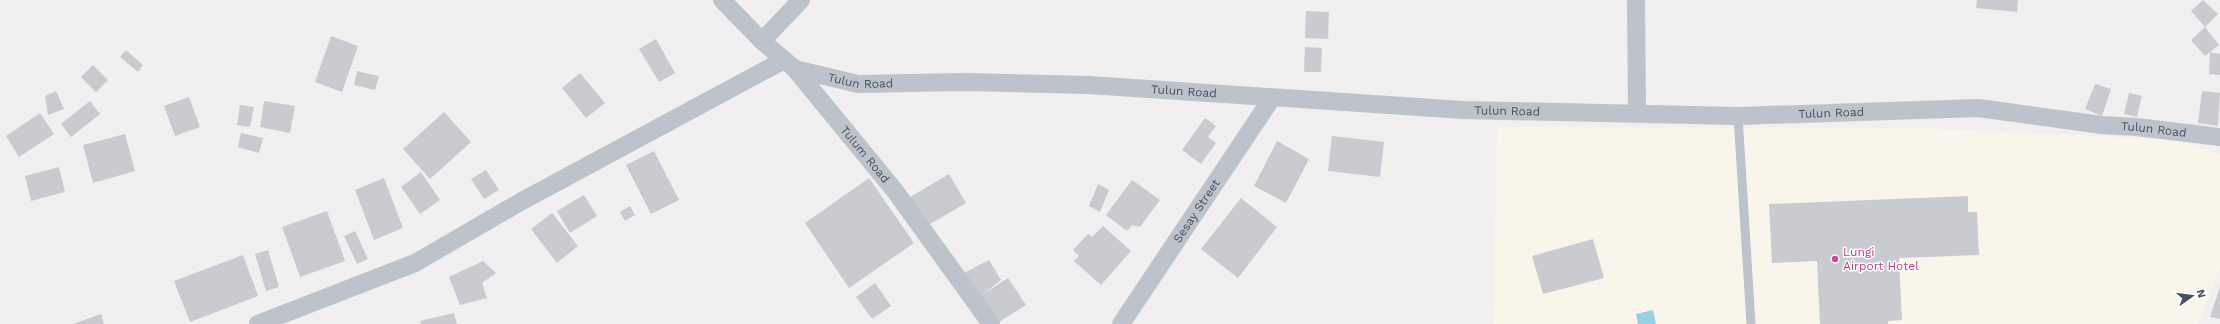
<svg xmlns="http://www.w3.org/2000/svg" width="2220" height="324" font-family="'Work Sans',sans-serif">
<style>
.commercial{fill:#faf5ea}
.water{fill:#94d1e1}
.building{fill:#c9cbd1}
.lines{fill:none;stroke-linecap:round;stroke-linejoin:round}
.lane{stroke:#bcc3ca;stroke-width:9}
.street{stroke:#bcc3ca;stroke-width:18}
.hotel-dot{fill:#d1479c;stroke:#fff;stroke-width:1.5}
.labels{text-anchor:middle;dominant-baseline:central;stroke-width:3;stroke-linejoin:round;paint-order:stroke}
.street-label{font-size:12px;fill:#49525a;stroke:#fff}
.hotel-label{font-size:12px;fill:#b23c85;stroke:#fff;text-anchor:start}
</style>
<rect width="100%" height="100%" fill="#f1efef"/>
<path class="commercial" d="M1497,127l418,1 269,12 36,15v113l-22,56h-705z"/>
<path class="water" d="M1653,310l3,14h-18l-2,-10z"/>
<path class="building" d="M1977,0h41l-1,12 -41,-4z
M2203,0l15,14 -13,13 -14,-16z
M1306,11l23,1 -1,27 -23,-1z
M2205,27l14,18 -14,11 -14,-16z
M331,36l27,10 -16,46 -27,-10z
M656,39l19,34 -16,9 -20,-33z
M1305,47l17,1 -1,24h-17z
M126,50l17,15 -5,7 -18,-15z
M2210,52l10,2v21l-11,-1z
M93,65l15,15 -12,12 -15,-15z
M357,71l22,5 -4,14 -21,-5z
M580,73l25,30 -19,15 -24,-30z
M2095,84l16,5 -9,27 -17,-7z
M56,91l8,18 -16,6 -3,-19z
M2202,91l18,2 -2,33 -20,-3z
M2129,93l13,3 -5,21 -13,-3z
M189,97l11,30 -25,9 -11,-30z
M90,101l10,13 -29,23 -10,-13z
M264,101l31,5 -5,27 -30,-6z
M240,105l14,2 -4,20 -13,-2z
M444,112l27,30 -41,37 -27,-30z
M40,113l14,21 -35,23 -13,-21z
M1205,118l11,8 -8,11 8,6 -15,21 -19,-14z
M241,133l22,5 -4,15 -21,-6z
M125,134l10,37 -42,12 -10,-38z
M1332,136l52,6 -4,35 -52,-6z
M1277,141l32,18 -23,44 -32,-17z
M654,151l25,49 -28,14 -25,-49z
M59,167l6,25 -34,9 -6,-25z
M486,170l13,20 -15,9 -13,-20z
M421,172l19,28 -20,14 -19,-27z
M949,174l17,29 -39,23 -17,-29z
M384,178l19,50 -29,12 -19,-50z
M869,178l45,65 -65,45 -44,-65z
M1132,180l28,20 -20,27 -8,-2 -5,6 -21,-16z
M1098,184l11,6 -9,22 -11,-6z
M584,195l13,21 -27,17 -13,-22z
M1968,196v16h9l2,43 -80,3 3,62 -14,1v3h-68l-3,-63 -45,2 -3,-59z
M1241,198l36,29 -39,51 -37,-29z
M630,206l5,9 -10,6 -5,-9z
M327,211l18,50 -45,16 -18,-50z
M552,213l26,33 -21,17 -26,-34z
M1103,226l28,25 -30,34 -27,-24 5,-5 -6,-6 15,-16 4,3z
M355,231l13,28 -11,5 -13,-28z
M1593,239l11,39 -61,16 -11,-38z
M268,250l11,37 -13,4 -11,-37z
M243,255l15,41 -68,26 -16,-41z
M989,260l12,20 -18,14 25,-16 18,27 -30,19 -36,-49z
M483,261l13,12 -14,10 5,15 -27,7 -11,-28z
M875,283l16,23 -19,13 -16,-22z
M2220,287v32l-10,-2z
M454,313l3,11h-36l-1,-3z
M101,314l3,10h-31z"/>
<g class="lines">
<path class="lane" d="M1738,116l13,208"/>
<g class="street">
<path id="s1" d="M722,0l40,41 33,28 100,122 96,133"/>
<path d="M1636,0l1,113"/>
<path d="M762,41l39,-41"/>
<path id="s2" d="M795,69l63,15 105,-2 126,3 374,25 275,6 240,-8 124,17 35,2 83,10"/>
<path d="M258,324l157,-61 107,-62 262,-141"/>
<path id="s3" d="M1121,324l151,-226"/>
</g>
</g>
<circle class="hotel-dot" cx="1835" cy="259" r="4"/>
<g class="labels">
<g class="street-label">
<text stroke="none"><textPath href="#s2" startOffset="67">Tulun Road</textPath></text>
<text stroke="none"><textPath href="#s2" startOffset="391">Tulun Road</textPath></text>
<text stroke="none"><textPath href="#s2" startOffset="715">Tulun Road</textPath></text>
<text stroke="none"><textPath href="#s2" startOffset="1039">Tulun Road</textPath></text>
<text stroke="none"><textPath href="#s2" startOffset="1363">Tulun Road</textPath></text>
<text stroke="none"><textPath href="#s1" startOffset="211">Tulum Road</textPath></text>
<text stroke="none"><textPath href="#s3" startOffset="136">Sesay Street</textPath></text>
</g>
<g class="hotel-label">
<text x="1843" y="252">Lungi<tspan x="1843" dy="14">Airport Hotel</tspan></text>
</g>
</g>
<g transform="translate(2192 296) rotate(76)" stroke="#ffffff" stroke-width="3" paint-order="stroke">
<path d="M0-3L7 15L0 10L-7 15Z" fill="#49525a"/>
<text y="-6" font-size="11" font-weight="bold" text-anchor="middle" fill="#49525a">N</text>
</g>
</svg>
